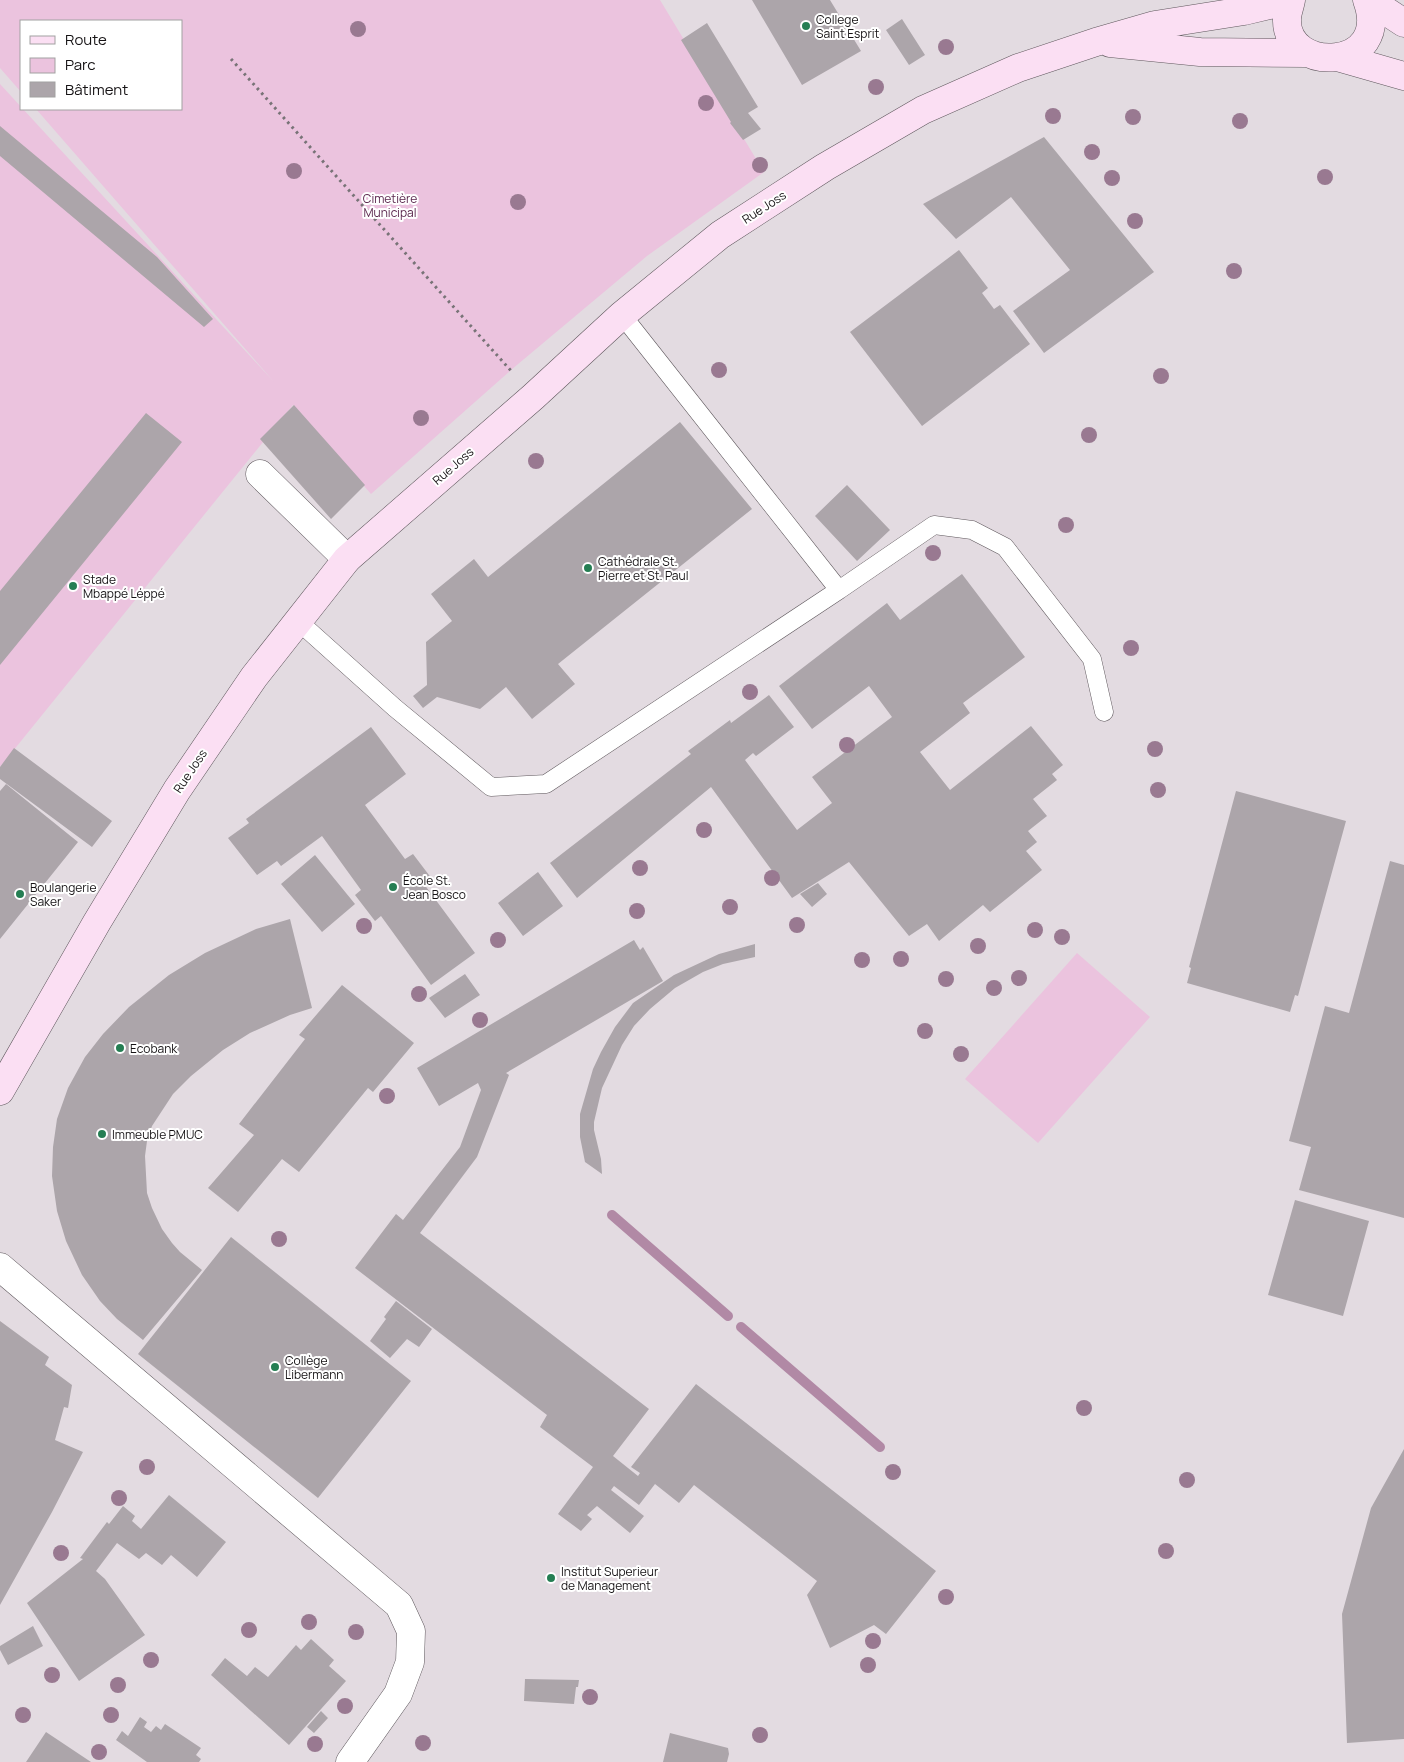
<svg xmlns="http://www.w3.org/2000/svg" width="1404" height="1762" font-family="Manrope,sans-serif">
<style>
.green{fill:#ebc3de}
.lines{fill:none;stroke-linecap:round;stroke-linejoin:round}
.stream{stroke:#b189a5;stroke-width:10}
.building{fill:#aca5aa}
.lane-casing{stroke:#5e575c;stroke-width:19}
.street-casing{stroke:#5e575c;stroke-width:29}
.secondary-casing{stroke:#5e575c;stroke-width:29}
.path{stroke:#787377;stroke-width:3;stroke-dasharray:2.5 4;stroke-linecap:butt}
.lane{stroke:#fff;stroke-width:18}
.street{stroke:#fff;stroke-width:28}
.secondary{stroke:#fbdff3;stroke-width:28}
.tree{fill:#997991}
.poi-dot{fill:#257e53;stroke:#fff;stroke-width:2}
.labels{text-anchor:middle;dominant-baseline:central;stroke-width:4;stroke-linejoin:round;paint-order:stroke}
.poi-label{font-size:12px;fill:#161315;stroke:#fff;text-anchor:start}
.park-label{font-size:12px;fill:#5c294f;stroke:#fff}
.street-label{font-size:12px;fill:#161315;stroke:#fff}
</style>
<rect width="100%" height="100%" fill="#e3dbe1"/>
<path class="green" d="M0,0h660l104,172 -117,84 -136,114 -140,124 -78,-89 -293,362v-683l274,298 -238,-273h145v-88h-160v71l-21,-24z
M1077,953l73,64 -112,126 -73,-64z"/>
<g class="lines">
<path class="stream" d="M612,1215l116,101
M741,1327l139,120"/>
</g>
<path class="building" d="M752,0h78l31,51 -59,34z
M902,19l23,36 -16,10 -23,-35z
M707,23l51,84 -10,6 13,16 -18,11 -13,-17 1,-1 -50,-82z
M0,126l157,131 56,62 -9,8 -204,-171z
M1044,137l110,135 -110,81 -31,-42 57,-41 -59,-73 -55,42 -33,-35z
M959,250l29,38 -6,5 12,16 6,-4 30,39 -108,82 -72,-94z
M294,405l71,80 -34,34 -71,-80z
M146,413l36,29 -182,223v-74z
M680,422l72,87 -194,155 17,20 -43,35 -26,-32 -26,22 -43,-12 -14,11 -10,-12 14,-11 -1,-43 26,-21 -21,-27 43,-35 14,18z
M847,485l43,45 -33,31 -42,-45z
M962,574l63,83 -62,46 7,10 -50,39 30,38 81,-64 32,39 -11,9 5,6 -24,19 14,17 -19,15 9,11 -11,9 16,19 -52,42 -7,-7 -44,36 -12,-17 -18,12 -60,-74 -57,36 -81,-111 -134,111 -27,-35 141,-109 -3,-3 42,-31 1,3 38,-28 25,32 -38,29 -3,-3 -8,7 52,70 35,-27 -20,-26 80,-60 -23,-31 -57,43 -33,-43 108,-83 13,17z
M371,727l35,47 -41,31 40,54 8,-5 19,25 -8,5 51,69 -44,32 -50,-69 -6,5 -20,-26 6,-5 -39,-54 -41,30 -4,-5 -20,14 -29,-37 21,-15 -3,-4z
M14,748l98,73 -20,26 -92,-68v-12z
M6,784l72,58 -78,97v-148z
M1236,791l110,30 -48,175 -3,-1 -5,17 -103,-29 4,-15 -2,-1z
M315,855l40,49 -33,28 -41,-48z
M1390,861l14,4v353l-105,-28 12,-43 -22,-6 36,-135 24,7z
M538,872l25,34 -40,30 -25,-33z
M818,883l9,11 -15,13 -12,-13z
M290,919l22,89 -22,7 -40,18 -27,17 -32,26 -18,18 -21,32 -5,15 -2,15 2,37 5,15 10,21 10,14 8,9 22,18 -59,70 -26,-21 -17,-18 -18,-26 -16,-34 -9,-30 -5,-35 1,-29 4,-28 11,-31 17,-31 18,-23 26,-27 40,-32 36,-22 51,-24z
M634,940l6,10 3,-3 20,34 -157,92 3,2 -32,82 -57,76 229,176 -36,47 25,20 2,-3 -9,-6 65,-83 240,187 -50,63 -12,-9 -44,23 -23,-53 10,-14 -123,-96 -15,18 -24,-19 -16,21 -25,-19 -3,4 33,26 -14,17 -33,-27 -10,9 5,4 -11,12 -23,-17 35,-47 -53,-40 7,-12 -192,-147 41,-54 7,6 57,-73 21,-57 -3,-7 -39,23 -22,-38z
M755,944v13l-32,7 -20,8 -28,16 -25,21 -16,17 -12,19 -20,43 -8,34v8l7,29 1,15 -17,-12 -5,-25v-23l13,-45 8,-17 14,-25 18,-24 41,-28 45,-21z
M465,974l15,21 -35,23 -16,-20z
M342,985l72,58 -41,49 -5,-4 -69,84 -17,-13 -44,53 -30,-24 46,-53 -15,-11 66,-85 -6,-4z
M1295,1200l74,21 -26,95 -75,-21z
M231,1237l180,144 -93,117 -180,-144z
M396,1301l36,28 -13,18 -12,-8 -17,19 -20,-17 16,-22 -2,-2z
M0,1321l49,36 -4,8 27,20 -4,23 -4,-1 -9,33 28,12 -31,60 -52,93z
M1404,1449v290l-57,4 -5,-129 29,-106z
M169,1495l57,47 -29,35 -26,-22 -9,10 -16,-12 -7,6 -22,-16 -21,28 9,8 40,56 -66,46 -52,-78 56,-44 -3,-1 27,-36 2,2 14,-18 12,10 -3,5 9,8z
M33,1626l10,20 -35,19 -8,-15v-4z
M311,1639l23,21 -5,6 17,15 -57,64 -78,-70 14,-17 22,18 8,-9 13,10 28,-32 5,5z
M525,1679l54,1 -1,7h-2l-2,17 -50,-3z
M321,1711l7,7 -14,15 -7,-6z
M140,1717l7,5 -3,5 7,5 5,-6 5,4 4,-6 36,24 -5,7 5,4 -2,3h-52l-31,-22 6,-9 6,5z
M46,1732l45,30h-65z
M670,1733l58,15 1,6 -2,8h-64z"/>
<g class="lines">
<g class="lane-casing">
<path id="lane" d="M839,590l95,-65 38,5 33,17 87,112 12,53
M298,621l97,87 96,79 55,-3 293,-194 -217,-275"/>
</g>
<g class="street-casing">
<path id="street" d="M260,474l87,85
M0,1267l399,338 12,26 -1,31 -12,32 -48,68"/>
</g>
<g class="secondary-casing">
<path id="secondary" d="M1291,0c-1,6 -4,13 -4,19 -2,56 106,52 80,-19
M1369,0l35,23
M1110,43l90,9 107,1
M1341,58l63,18
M0,1091l97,-169 80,-132 77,-113 93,-118 186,-162 89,-82 98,-80 105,-68 98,-57 95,-42 78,-26 59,-17 89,-14 47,-11"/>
</g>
<path class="path" d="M231,59l282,314"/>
<use href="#lane" class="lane"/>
<use href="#street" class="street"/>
<use href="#secondary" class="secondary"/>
</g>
<g class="tree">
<circle cx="358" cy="29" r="8"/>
<circle cx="946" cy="47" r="8"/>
<circle cx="876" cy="87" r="8"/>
<circle cx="706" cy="103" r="8"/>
<circle cx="1053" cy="116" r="8"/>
<circle cx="1133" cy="117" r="8"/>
<circle cx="1240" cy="121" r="8"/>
<circle cx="1092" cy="152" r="8"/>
<circle cx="760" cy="165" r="8"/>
<circle cx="294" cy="171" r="8"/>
<circle cx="1325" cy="177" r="8"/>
<circle cx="1112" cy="178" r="8"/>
<circle cx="518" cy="202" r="8"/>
<circle cx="1135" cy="221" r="8"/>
<circle cx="1234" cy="271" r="8"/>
<circle cx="719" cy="370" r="8"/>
<circle cx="1161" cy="376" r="8"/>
<circle cx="421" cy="418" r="8"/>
<circle cx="1089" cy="435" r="8"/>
<circle cx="536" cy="461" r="8"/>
<circle cx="1066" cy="525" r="8"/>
<circle cx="933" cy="553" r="8"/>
<circle cx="1131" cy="648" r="8"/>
<circle cx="750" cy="692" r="8"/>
<circle cx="847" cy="745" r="8"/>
<circle cx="1155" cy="749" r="8"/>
<circle cx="1158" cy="790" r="8"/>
<circle cx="704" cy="830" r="8"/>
<circle cx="640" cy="868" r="8"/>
<circle cx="772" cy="878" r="8"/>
<circle cx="730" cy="907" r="8"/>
<circle cx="637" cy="911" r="8"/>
<circle cx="797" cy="925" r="8"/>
<circle cx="364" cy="926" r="8"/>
<circle cx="1035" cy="930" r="8"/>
<circle cx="1062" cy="937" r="8"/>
<circle cx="498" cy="940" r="8"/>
<circle cx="978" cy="946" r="8"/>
<circle cx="901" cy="959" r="8"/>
<circle cx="862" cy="960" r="8"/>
<circle cx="1019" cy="978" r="8"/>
<circle cx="946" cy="979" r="8"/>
<circle cx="994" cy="988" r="8"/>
<circle cx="419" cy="994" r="8"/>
<circle cx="480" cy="1020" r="8"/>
<circle cx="925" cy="1031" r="8"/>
<circle cx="961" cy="1054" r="8"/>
<circle cx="387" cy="1096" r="8"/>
<circle cx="279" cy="1239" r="8"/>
<circle cx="1084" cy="1408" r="8"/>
<circle cx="147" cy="1467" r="8"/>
<circle cx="893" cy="1472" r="8"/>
<circle cx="1187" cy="1480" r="8"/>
<circle cx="119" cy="1498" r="8"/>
<circle cx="1166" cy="1551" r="8"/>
<circle cx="61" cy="1553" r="8"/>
<circle cx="946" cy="1597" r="8"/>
<circle cx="309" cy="1622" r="8"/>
<circle cx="249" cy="1630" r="8"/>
<circle cx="356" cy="1632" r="8"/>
<circle cx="873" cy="1641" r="8"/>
<circle cx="151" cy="1660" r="8"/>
<circle cx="868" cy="1665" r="8"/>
<circle cx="52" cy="1675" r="8"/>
<circle cx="118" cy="1685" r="8"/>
<circle cx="590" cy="1697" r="8"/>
<circle cx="345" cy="1706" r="8"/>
<circle cx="23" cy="1715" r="8"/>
<circle cx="111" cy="1715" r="8"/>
<circle cx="760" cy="1735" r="8"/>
<circle cx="423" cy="1743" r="8"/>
<circle cx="315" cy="1744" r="8"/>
<circle cx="99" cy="1752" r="8"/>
</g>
<g class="poi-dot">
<circle cx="806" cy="26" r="5"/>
<circle cx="588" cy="568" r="5"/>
<circle cx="73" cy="586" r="5"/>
<circle cx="393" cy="887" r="5"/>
<circle cx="20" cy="894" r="5"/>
<circle cx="120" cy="1048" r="5"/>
<circle cx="102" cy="1134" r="5"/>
<circle cx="275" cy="1367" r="5"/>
<circle cx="551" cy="1578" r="5"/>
</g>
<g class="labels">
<g class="poi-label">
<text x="816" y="19">College<tspan x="816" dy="14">Saint Esprit</tspan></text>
<text x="598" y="561">Cathédrale St.<tspan x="598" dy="14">Pierre et St. Paul</tspan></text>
<text x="83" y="579">Stade<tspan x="83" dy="14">Mbappé Léppé</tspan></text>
<text x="403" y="880">École St.<tspan x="403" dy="14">Jean Bosco</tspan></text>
<text x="30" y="887">Boulangerie<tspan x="30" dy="14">Saker</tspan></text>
<text x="130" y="1048">Ecobank</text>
<text x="112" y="1134">Immeuble PMUC</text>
<text x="285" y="1360">Collège<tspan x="285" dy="14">Libermann</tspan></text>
<text x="561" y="1571">Institut Superieur<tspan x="561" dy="14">de Management</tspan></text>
</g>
<g class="park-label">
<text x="390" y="198">Cimetière<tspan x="390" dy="14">Municipal</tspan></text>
</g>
<g class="street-label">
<text transform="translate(764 207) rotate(-33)">Rue Joss</text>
<text transform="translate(453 466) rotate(-41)">Rue Joss</text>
<text transform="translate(190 771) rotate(-56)">Rue Joss</text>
</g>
</g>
<rect x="20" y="20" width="162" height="90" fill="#ffffff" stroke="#a2a1a1"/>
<rect x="30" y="36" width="25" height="8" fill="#fbdff3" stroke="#a2a1a1"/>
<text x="65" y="45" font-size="15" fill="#161315">Route</text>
<rect x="30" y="58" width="25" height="15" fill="#ebc3de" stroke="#a2a1a1"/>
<text x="65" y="70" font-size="15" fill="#161315">Parc</text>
<rect x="30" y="82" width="25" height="15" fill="#aca5aa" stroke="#a2a1a1"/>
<text x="65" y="95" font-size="15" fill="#161315">Bâtiment</text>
</svg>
